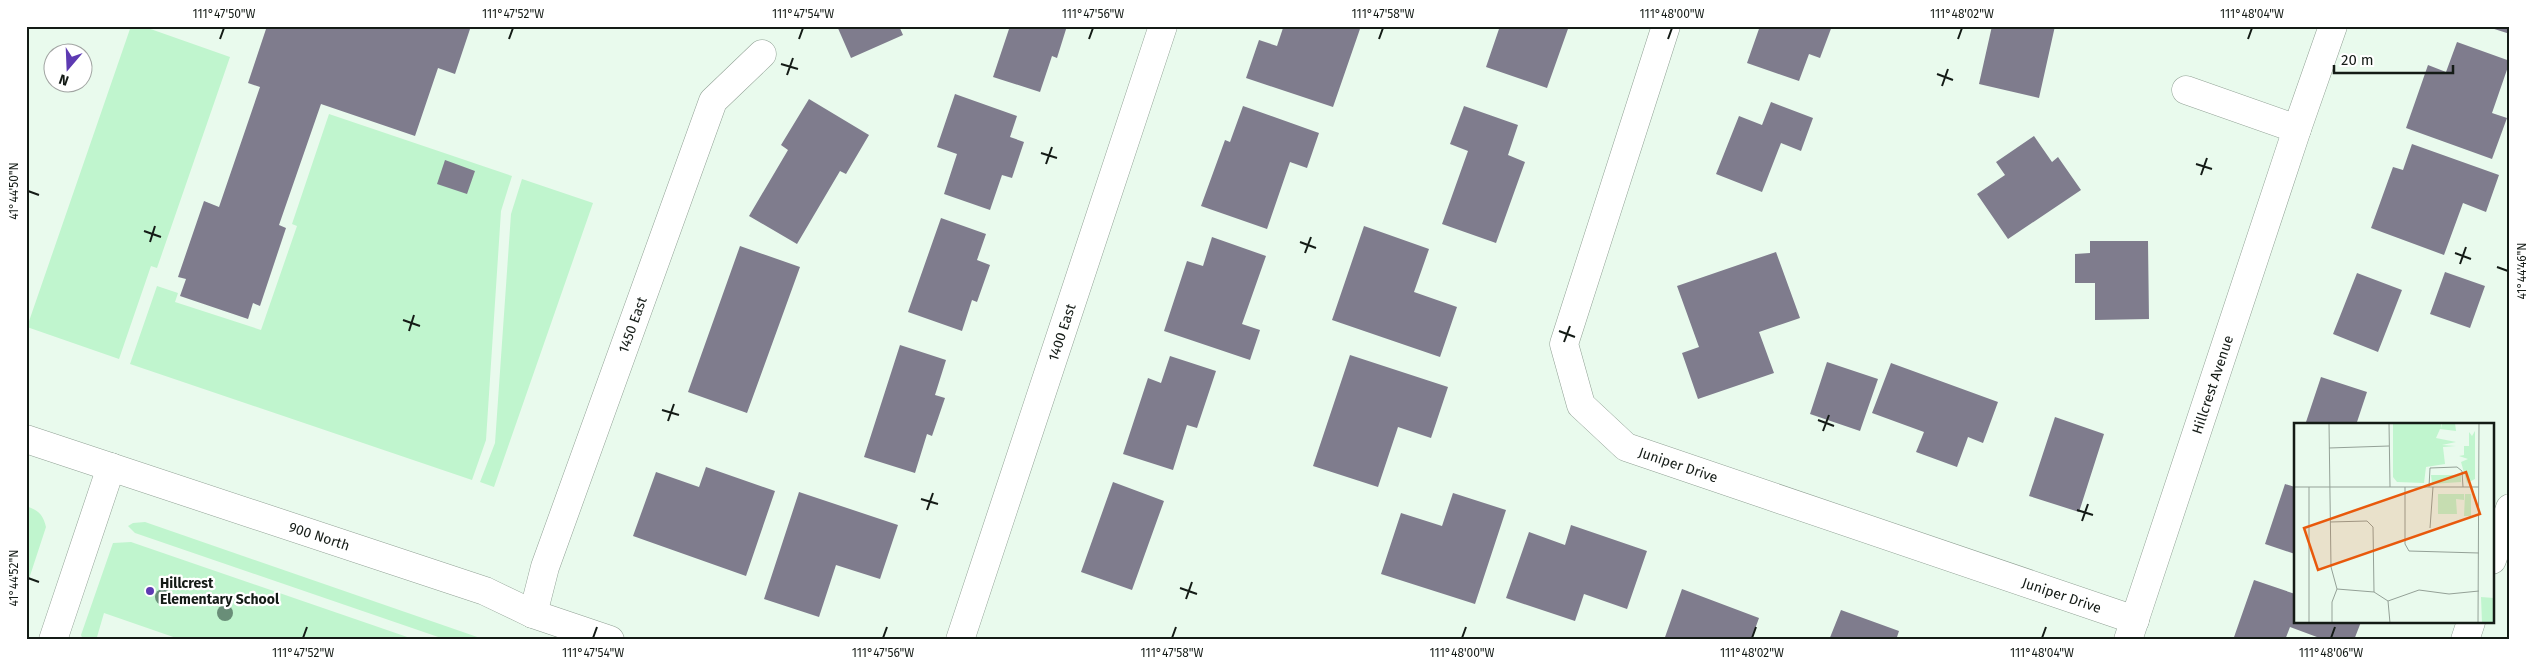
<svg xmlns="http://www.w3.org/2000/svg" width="2536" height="666" font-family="'Fira Sans',sans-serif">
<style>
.green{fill:#c0f5ce}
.building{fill:#7f7c8d}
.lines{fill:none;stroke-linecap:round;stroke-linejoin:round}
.minor-casing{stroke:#91a195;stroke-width:29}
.minor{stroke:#fff;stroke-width:28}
.tree{fill:#698e78}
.ticks{fill:none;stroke:#141b16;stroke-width:2}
.poi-dot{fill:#5d3ab2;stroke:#fff;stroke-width:2}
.labels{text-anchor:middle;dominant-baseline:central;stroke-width:4.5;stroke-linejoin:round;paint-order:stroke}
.street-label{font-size:14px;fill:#141b16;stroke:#fff}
.poi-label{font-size:14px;font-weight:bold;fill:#141b16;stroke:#fff;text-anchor:start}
.inset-road{fill:none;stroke:#94a197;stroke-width:1}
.view{fill:#e8590c;fill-opacity:0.15;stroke:#e8590c;stroke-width:2.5}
.inset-edge{fill:none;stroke:#141b16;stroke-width:2.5}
.neatline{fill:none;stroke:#141b16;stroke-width:2}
.ticks-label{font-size:12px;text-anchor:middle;fill:#141b16}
</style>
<rect width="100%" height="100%" fill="#e9faed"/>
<path class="green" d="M131,26h11l88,31 -73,211 -6,-2 -32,93 -92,-32z
M329,114l183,62 -11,35 -15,229 -14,40 -342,-116 27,-78 21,7 -3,9 86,28 36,-104 -5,-2z
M522,179l71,24 -99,284 -14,-5 15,-39 16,-229z
M26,506c12,4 17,8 20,21l-20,61z
M133,523l12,-1 341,118h-39l-312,-107 -7,-7z
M131,542l285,98h-234l-78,-27 -7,24 -3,3h-11l-2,-5 32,-92z"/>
<path class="building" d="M267,26h204l-16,48 -17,-6 -23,68 -94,-32 -42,121 7,3 -26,78 -7,-3 -5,16 -68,-23 6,-17 -8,-2 26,-76 15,6 41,-120 -12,-4z
M837,26h62l4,9 -52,23z
M1010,26h57l-10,32 -5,-2 -12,36 -47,-15z
M1280,26h81l-28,81 -87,-29 13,-38 18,6 6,-18z
M1500,26h69l-22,62 -61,-21z
M1760,26h72l-12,32 -11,-4 -10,27 -52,-18z
M1992,26h63l-16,72 -60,-14z
M2488,26h22v8l-22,-7z
M2457,42l53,19 -18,52 15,5 -15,41 -86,-31 22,-63 18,7z
M955,94l62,22 -7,21 14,5 -12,36 -10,-3 -12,35 -46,-16 13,-40 -20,-7z
M809,99l60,36 -23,39 -6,-3 -43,73 -48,-28 39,-66 -7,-5z
M1771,102l42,16 -12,33 -20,-8 -19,49 -46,-18 23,-58 23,9z
M1243,106l76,27 -12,35 -17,-6 -23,67 -66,-23 24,-66 5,2z
M1464,106l54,19 -10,30 17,7 -29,81 -54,-19 26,-73 -18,-7z
M2034,136l18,26 6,-5 23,33 -73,49 -31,-45 28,-19 -9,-13z
M2412,144l87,31 -13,37 -23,-9 -19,52 -73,-27 22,-61 10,3z
M445,160l30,11 -8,23 -30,-10z
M941,218l45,16 -9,26 13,5 -13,37 -5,-2 -10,31 -54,-19z
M1364,226l65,23 -15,43 43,15 -17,50 -108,-37z
M1212,237l54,19 -24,68 18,6 -10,30 -86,-29 23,-70 16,5z
M2090,241h58l1,78 -54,1v-37h-20v-29l15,-1z
M740,246l60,21 -53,146 -59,-21z
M1776,252l24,66 -41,14 15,41 -76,26 -16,-46 17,-6 -22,-61z
M2445,272l40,14 -15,42 -40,-14z
M2357,273l45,17 -24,62 -45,-18z
M900,345l46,15 -11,35 10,3 -13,38 -5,-2 -12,39 -51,-16z
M1350,355l98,32 -17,51 -33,-11 -20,60 -65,-21z
M1170,356l46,15 -19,57 -10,-3 -14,45 -50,-16 25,-76 13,5z
M1827,362l51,17 -18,52 -50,-17z
M1891,363l107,39 -15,41 -15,-6 -11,30 -41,-15 8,-20 -52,-19z
M2321,377l46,15 -11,33h-51z
M2055,417l49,17 -25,78 -50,-16z
M706,467l69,24 -29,85 -113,-40 23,-64 43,15z
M1113,482l51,19 -32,89 -51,-18z
M2285,484l10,3v67l-30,-10z
M799,492l99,33 -18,54 -44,-14 -17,52 -55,-18z
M1453,493l53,17 -31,94 -94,-30 20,-61 41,13z
M1571,525l76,26 -20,58 -43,-15 -9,27 -69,-23 23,-66 36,13z
M2254,580l41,14v28h66l-7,18h-29l-35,-13 -5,13h-52z
M1682,589l77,29 -8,22h-87z
M1841,610l58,21 -3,9h-67z"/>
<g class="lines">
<g class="minor-casing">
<g id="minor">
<path id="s1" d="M1666,26l-102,318 17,61 45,42 509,173"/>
<path d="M2186,90l111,39"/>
<path id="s2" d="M26,439l459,152 48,23 77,26"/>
<path d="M2492,560l18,-52"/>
<path id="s3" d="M533,614l12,-47 168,-466 49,-47"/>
<path d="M53,640l58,-173"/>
<path id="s4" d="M960,640l203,-614"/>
<path id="s5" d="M2128,640l169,-511 36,-103"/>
<path d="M2465,640l6,-18"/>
</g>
</g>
<use href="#minor" class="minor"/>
</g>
<g class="tree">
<circle cx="163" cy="597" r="8"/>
<circle cx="225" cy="613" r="8"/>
</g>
<path class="ticks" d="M220,39l4,-11M509,39l4,-11M799,39l4,-11M1089,39l4,-11M1379,39l4,-11M1668,39l4,-11M1958,39l4,-11M2248,39l4,-11M781,64l17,5M1937,74l16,6M787,75l6,-17M1942,86l6,-17M1041,153l16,5M1046,164l6,-17M2196,164l16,5M2201,175l6,-17M28,191l11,4M144,231l17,6M150,242l5,-16M1300,242l16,6M1305,253l6,-16M2455,253l16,6M2460,264l6,-17M2497,267l11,4M403,320l17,6M409,331l5,-16M1559,331l16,6M1564,342l6,-16M662,410l17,5M1818,420l16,6M668,421l6,-17M1823,431l6,-16M921,499l17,5M927,510l6,-17M2077,510l16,5M2082,521l6,-17M28,578l11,4M1180,588l17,6M1186,599l6,-17M303,638l4,-11M593,638l4,-11M883,638l4,-11M1172,638l4,-11M1462,638l4,-11M1752,638l4,-11M2042,638l4,-11M2331,638l4,-11"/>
<circle class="poi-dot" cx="150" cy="591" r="5"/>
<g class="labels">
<g class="street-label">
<text stroke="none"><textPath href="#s3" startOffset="306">1450 East</textPath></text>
<text stroke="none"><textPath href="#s4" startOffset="324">1400 East</textPath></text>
<text stroke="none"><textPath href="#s5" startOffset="269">Hillcrest Avenue</textPath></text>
<text stroke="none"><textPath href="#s1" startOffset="514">Juniper Drive</textPath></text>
<text stroke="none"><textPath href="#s2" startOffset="309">900 North</textPath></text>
<text stroke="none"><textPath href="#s1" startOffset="919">Juniper Drive</textPath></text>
</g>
<g class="poi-label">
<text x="160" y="583">Hillcrest<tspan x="160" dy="16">Elementary School</tspan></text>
</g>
</g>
<g transform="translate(2294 423)">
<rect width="200" height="200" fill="#e9faed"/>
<path d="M99,0h48l1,5v-5h13l1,8 -16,-2 -4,9 20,4 -14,3 14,1 -13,1 2,17 -19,3 -2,16 -27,-1 -4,-5zM181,8v48l-8,4 -6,-21 7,-3 -9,-3 5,-1v-9h5v-14l3,4zM137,52h30v7l-29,2zM144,71h26v6l-8,-1 1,15h-19zM171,71h6v22h-7zM187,174l13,1v25h-12z" fill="#c0f5ce"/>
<path class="inset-road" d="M35,0l2,144 6,22 -5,13v21M95,0l1,64M35,25l60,-2M0,64h185M15,64v136M111,64v57l4,7 70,2M135,64l1,-19 27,-1 5,4 1,16M36,99l37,-1 6,6 1,65M136,105l3,-41M43,166l37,3 14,9 31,-11 30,4 30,-3M94,178l2,22M184,200l1,-200"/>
<path class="view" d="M172,49l14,42 -162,56 -14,-42z"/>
<rect width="200" height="200" class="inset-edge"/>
</g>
<rect width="2536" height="666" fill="none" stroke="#ffffff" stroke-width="55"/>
<g transform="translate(68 68) rotate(199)"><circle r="24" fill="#ffffff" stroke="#a1a4a2"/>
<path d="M0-4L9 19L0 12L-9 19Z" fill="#5d3ab2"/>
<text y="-8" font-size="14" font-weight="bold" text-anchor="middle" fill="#141b16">N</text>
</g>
<path d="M2334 65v8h119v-8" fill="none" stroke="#141b16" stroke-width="2.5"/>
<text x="2341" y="65" font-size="15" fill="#141b16" stroke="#ffffff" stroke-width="4" paint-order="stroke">20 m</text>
<rect x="28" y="28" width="2480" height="610" class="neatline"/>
<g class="ticks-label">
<text x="224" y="18">111°47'50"W</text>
<text x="513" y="18">111°47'52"W</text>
<text x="803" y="18">111°47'54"W</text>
<text x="1093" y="18">111°47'56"W</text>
<text x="1383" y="18">111°47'58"W</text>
<text x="1672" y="18">111°48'00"W</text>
<text x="1962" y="18">111°48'02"W</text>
<text x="2252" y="18">111°48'04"W</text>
<text transform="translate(14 191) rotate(-90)" y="4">41°44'50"N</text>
<text transform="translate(2522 271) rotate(-90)" y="4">41°44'46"N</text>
<text transform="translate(14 578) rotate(-90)" y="4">41°44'52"N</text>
<text x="303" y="657">111°47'52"W</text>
<text x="593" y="657">111°47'54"W</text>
<text x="883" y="657">111°47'56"W</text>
<text x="1172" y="657">111°47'58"W</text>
<text x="1462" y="657">111°48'00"W</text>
<text x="1752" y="657">111°48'02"W</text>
<text x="2042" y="657">111°48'04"W</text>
<text x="2331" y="657">111°48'06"W</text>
</g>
</svg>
